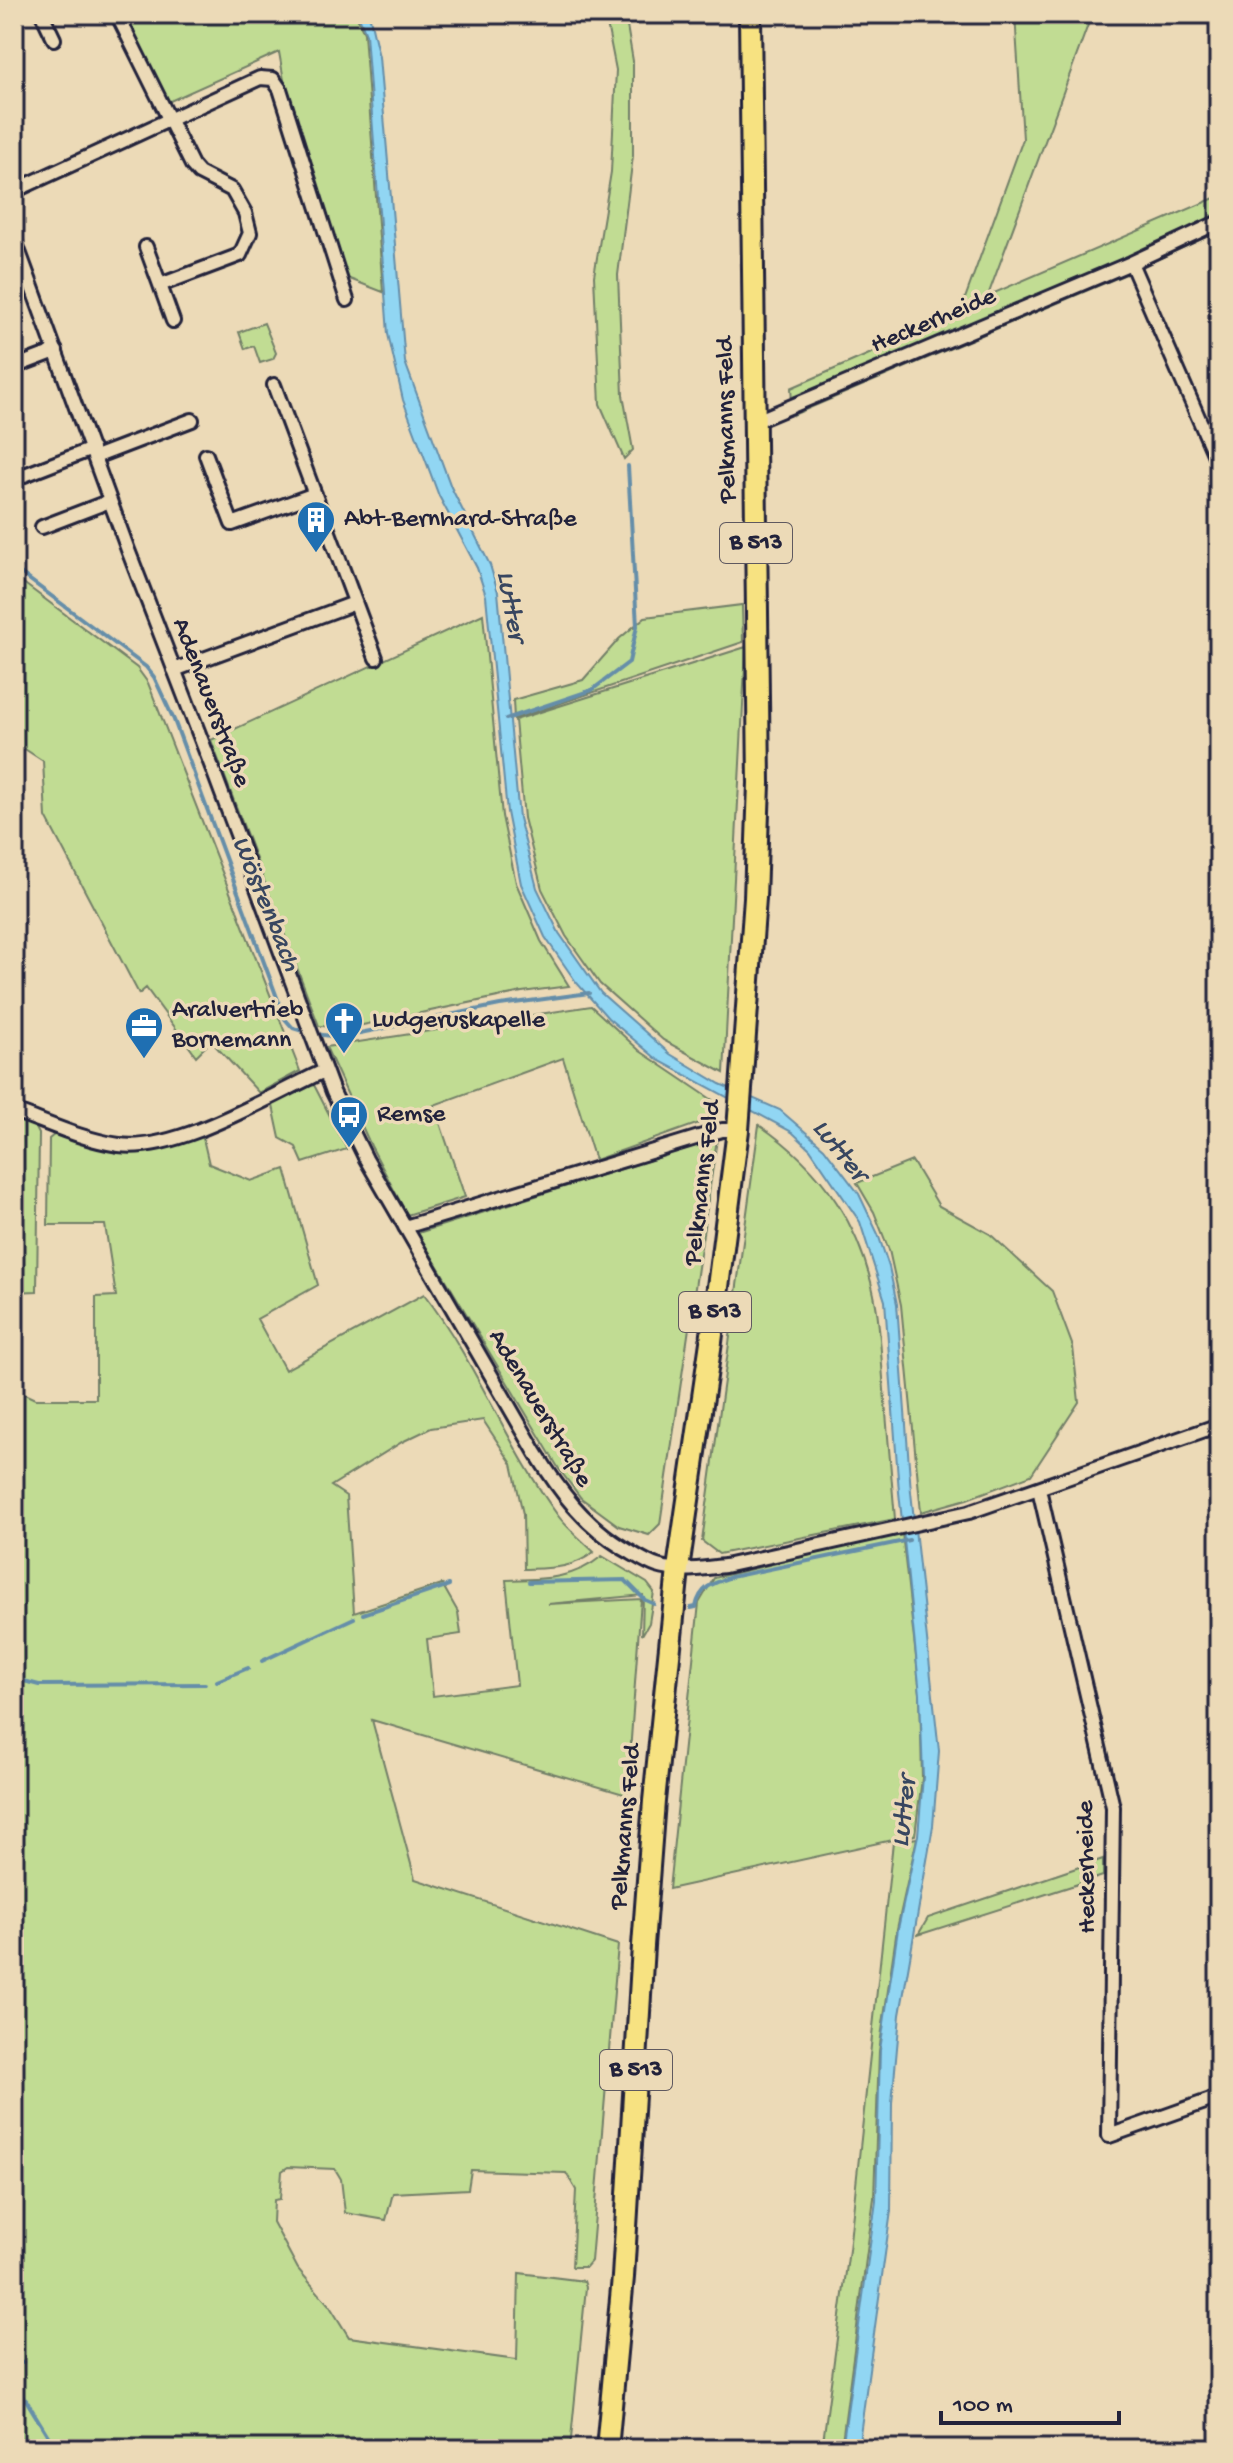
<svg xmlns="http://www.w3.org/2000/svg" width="1233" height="2463" font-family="'Gochi Hand',sans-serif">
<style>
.green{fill:#c1dc93;stroke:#727f67;stroke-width:2}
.water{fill:#91d6f3;stroke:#658ea9;stroke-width:2}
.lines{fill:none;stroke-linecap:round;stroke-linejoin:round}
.stream{stroke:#658ea9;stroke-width:4}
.minor-casing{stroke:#22223b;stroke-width:18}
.primary-casing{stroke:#22223b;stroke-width:26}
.minor{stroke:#ecdab7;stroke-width:12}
.primary{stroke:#f7e281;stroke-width:20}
.labels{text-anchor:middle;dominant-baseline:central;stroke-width:7;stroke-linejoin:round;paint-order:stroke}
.shield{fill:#ecdab7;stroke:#5f5960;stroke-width:2}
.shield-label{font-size:24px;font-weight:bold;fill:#22223b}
.street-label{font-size:26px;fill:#22223b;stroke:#ecdab7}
.poi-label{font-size:26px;fill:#22223b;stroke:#ecdab7;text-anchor:start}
.water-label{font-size:28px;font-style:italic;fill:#384660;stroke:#ecdab7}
</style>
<rect width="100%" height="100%" fill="#ecdab7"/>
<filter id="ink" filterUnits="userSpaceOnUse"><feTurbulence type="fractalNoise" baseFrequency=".0125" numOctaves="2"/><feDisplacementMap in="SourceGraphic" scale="16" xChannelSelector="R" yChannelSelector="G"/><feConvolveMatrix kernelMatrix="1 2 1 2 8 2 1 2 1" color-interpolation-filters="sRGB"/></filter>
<g filter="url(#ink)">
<path class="green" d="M125,14h231l8,19 19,259 -36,-14 -62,-192 -6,-34 -111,50z
M605,14h20l8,47v95l-15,119 5,120 10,55 -9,9 -24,-55 -6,-128 17,-104 5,-102z
M1015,14h77l-106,287 8,-8 225,-97v35l-93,43 -333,141 -2,-27 168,-73 64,-176z
M264,323l12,30 -3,6 -13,4 -6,-17 -9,3 -6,-17z
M14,576l123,92 11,15 152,388 -41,22 -48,-52 -15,15 -50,-68 -7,6 -93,-177 -3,-56 -29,-19z
M742,605l1,37 -229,77 -1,-19 70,-20 36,-41 26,-22z
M483,614l19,202 14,67 25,58 28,45 -47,6 -169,35 -34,-1 -108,-286z
M746,647l-22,426 -61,-33 -63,-56 -34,-48 -24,-47 -18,-71 -9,-98z
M591,1006l49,45 77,52 -9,17 -113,40 -32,-102 -129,47 31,92 -58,18 -36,-69 -45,-99z
M314,1085l33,64 -44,14 -7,-16 -16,-9 -8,-37 27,-13z
M14,1120l21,6 4,8 -2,157 -23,1z
M759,1125c65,44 103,102 117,180 4,23 5,49 7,73 4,47 8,94 12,141l-176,35 -17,-13z
M55,1134c12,3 24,8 36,12 39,11 74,3 111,-12l7,30 42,17 34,-12 33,116 -61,34 28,51 139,-76c53,69 83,153 135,223 10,13 24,24 35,35 -22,17 -43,16 -70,17l-1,-55 -11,-50 -29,-44 -52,8 -29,14 -71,44 15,10 8,117 88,-29 16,28 3,22 -34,5 6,57 84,-11 -11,-105c36,-1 67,0 96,-24l45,27 7,9 -5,31 -7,12 1,-40 -95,9 93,-5 -14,196 -255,-75 43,159 203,66 -27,316 -5,6h-14l4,-77 -10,-17 -95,-3 -3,19 -75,4 -7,27 -41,-7 -4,-34 -6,-10 -47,-2 -6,4 -2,28 -6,1 -1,22 25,47 31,36 20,32 168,23 2,-87 65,8 2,6 -16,162h-556v-1060l21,10h61v-102l20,-1 -11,-71h-57l1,-86z
M717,1139l-57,385 -11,11 -30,-9 -38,-28 -22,-29 -141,-236z
M912,1161l27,45 51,28 62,57 21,56 6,55 -48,73 -64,24 -46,13 -20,-207 -12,-55 -15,-38 -17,-29z
M902,1533l18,160 2,85 -7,57 -246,54 30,-286 15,-25z
M917,1838l-20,91 -18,122 -5,147 -33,251h-19l27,-199 44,-408z
M1103,1859v17l-185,59 10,-17z"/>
<path class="water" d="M358,14h11l10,43 26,305 46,125 39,78 8,27 21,226 18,70 22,45 42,60 69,61 50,30 60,26 44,38 35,46 19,40 11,33 8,37 14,188 28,259 -6,75 -33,189 -8,88 -1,108 -33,238h-16l34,-248 4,-151 18,-121 20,-94 5,-58 -3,-83 -21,-202 -14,-191 -25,-79 -50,-73 -18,-17 -134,-72 -50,-42 -32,-36 -31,-45 -24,-53 -14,-72 -21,-216 -9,-28 -38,-72 -36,-96 -15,-66 -22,-300z"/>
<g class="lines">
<path class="stream" d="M14,568l132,99 8,10 20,43 111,299 8,9 13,4
M506,719l86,-29 37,-28 8,-36 -9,-160
M315,1034l25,3 160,-32 89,-12
M529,1582l96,-2 20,20 9,4
M691,1608l5,-1c4,-20 17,-24 35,-30l178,-37
M363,1614l86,-29
M262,1661l92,-43
M14,1673l6,7 19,5 166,-1
M217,1681l31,-13
M14,2362h9
M14,2390l12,10 30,49"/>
<g class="minor-casing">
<path id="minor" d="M42,14l12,25
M117,14l75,151 7,8 33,17 13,23 5,20 -10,22 -80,30 13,36
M14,191l246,-113 13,1 7,10 67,211
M14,238l114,312 85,220 120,322 33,67 170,294c24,39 48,71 87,95 11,6 22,14 34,18 21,7 47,2 68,0l244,-54 250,-87
M146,247l14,38
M1131,263l88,202
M14,367l42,-16
M274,385l102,273
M754,422l377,-159 88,-41
M206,455l26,69 83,-30
M95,457l97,-37
M14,479l78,-30
M42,527l68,-26
M174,670l181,-67
M14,1111c34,12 69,29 105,34 58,8 152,-50 205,-74
M405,1227l317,-97h16
M1039,1489l74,318 -4,329 110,-39"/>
</g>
<g class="primary-casing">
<path id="primary" d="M607,2449l16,-172 20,-331 11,-145 24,-232 33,-227 27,-212 17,-232 4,-115 -9,-769"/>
</g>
<use href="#minor" class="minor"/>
<use href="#primary" class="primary"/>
</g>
</g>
<defs>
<g id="building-pin" transform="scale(2)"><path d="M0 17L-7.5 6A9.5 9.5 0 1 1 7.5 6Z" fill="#1f6fb2" stroke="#ecdab7"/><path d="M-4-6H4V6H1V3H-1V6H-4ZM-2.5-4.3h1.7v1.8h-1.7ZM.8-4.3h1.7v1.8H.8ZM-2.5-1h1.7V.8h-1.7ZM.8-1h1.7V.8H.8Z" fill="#fff"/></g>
<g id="church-pin" transform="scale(2)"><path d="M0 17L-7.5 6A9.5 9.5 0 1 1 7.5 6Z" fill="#1f6fb2" stroke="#ecdab7"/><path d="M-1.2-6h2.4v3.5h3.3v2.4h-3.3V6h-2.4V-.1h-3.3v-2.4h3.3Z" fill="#fff"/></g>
<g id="office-pin" transform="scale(2)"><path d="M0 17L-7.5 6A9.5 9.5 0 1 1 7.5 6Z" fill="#1f6fb2" stroke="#ecdab7"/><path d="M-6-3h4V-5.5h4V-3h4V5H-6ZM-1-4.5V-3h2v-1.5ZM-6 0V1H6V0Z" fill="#fff"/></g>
<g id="bus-pin" transform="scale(2)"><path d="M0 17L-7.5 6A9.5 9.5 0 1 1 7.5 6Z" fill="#1f6fb2" stroke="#ecdab7"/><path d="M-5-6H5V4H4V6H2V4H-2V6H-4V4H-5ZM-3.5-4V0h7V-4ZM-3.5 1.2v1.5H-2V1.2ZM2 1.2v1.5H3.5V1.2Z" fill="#fff"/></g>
</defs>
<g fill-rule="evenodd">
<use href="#building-pin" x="316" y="520"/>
<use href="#church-pin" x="344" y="1021"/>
<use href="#office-pin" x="144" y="1026"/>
<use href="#bus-pin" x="349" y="1115"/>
</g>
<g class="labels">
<g class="shield">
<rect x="720" y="523" width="72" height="40" rx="6"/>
<rect x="679" y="1292" width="72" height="40" rx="6"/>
<rect x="600" y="2050" width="72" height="40" rx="6"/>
</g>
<g class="shield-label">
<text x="756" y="543">B 513</text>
<text x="715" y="1312">B 513</text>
<text x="636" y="2070">B 513</text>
</g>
<g class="street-label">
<text transform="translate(934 322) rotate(-23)">Heckerheide</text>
<text transform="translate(728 420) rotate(-91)">Pelkmanns Feld</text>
<text transform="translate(210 703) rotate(69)">Adenauerstraße</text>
<text transform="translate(704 1183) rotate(-83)">Pelkmanns Feld</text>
<text transform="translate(539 1409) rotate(59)">Adenauerstraße</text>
<text transform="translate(627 1827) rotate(-85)">Pelkmanns Feld</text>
<text transform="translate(1088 1867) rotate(-91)">Heckerheide</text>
</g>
<g class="poi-label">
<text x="344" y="520">Abt-Bernhard-Straße</text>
<text x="172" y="1011">Aralvertrieb<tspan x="172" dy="30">Bornemann</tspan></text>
<text x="372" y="1021">Ludgeruskapelle</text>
<text x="377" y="1115">Remse</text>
</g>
<g class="water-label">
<text transform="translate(510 606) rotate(80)">Lutter</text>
<text transform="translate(265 904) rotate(68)">Wöstenbach</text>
<text transform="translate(839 1151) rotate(51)">Lutter</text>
<text transform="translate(905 1812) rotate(-84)">Lutter</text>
</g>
</g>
<rect width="1233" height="2463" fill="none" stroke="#ecdab7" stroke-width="48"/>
<rect x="24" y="24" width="1185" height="2415" fill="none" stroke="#22223b" stroke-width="3" filter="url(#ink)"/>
<path d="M941 2411v12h178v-12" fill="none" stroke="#22223b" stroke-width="4"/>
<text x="953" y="2411" font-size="24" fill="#22223b" stroke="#ecdab7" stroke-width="6" paint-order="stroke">100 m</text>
</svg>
